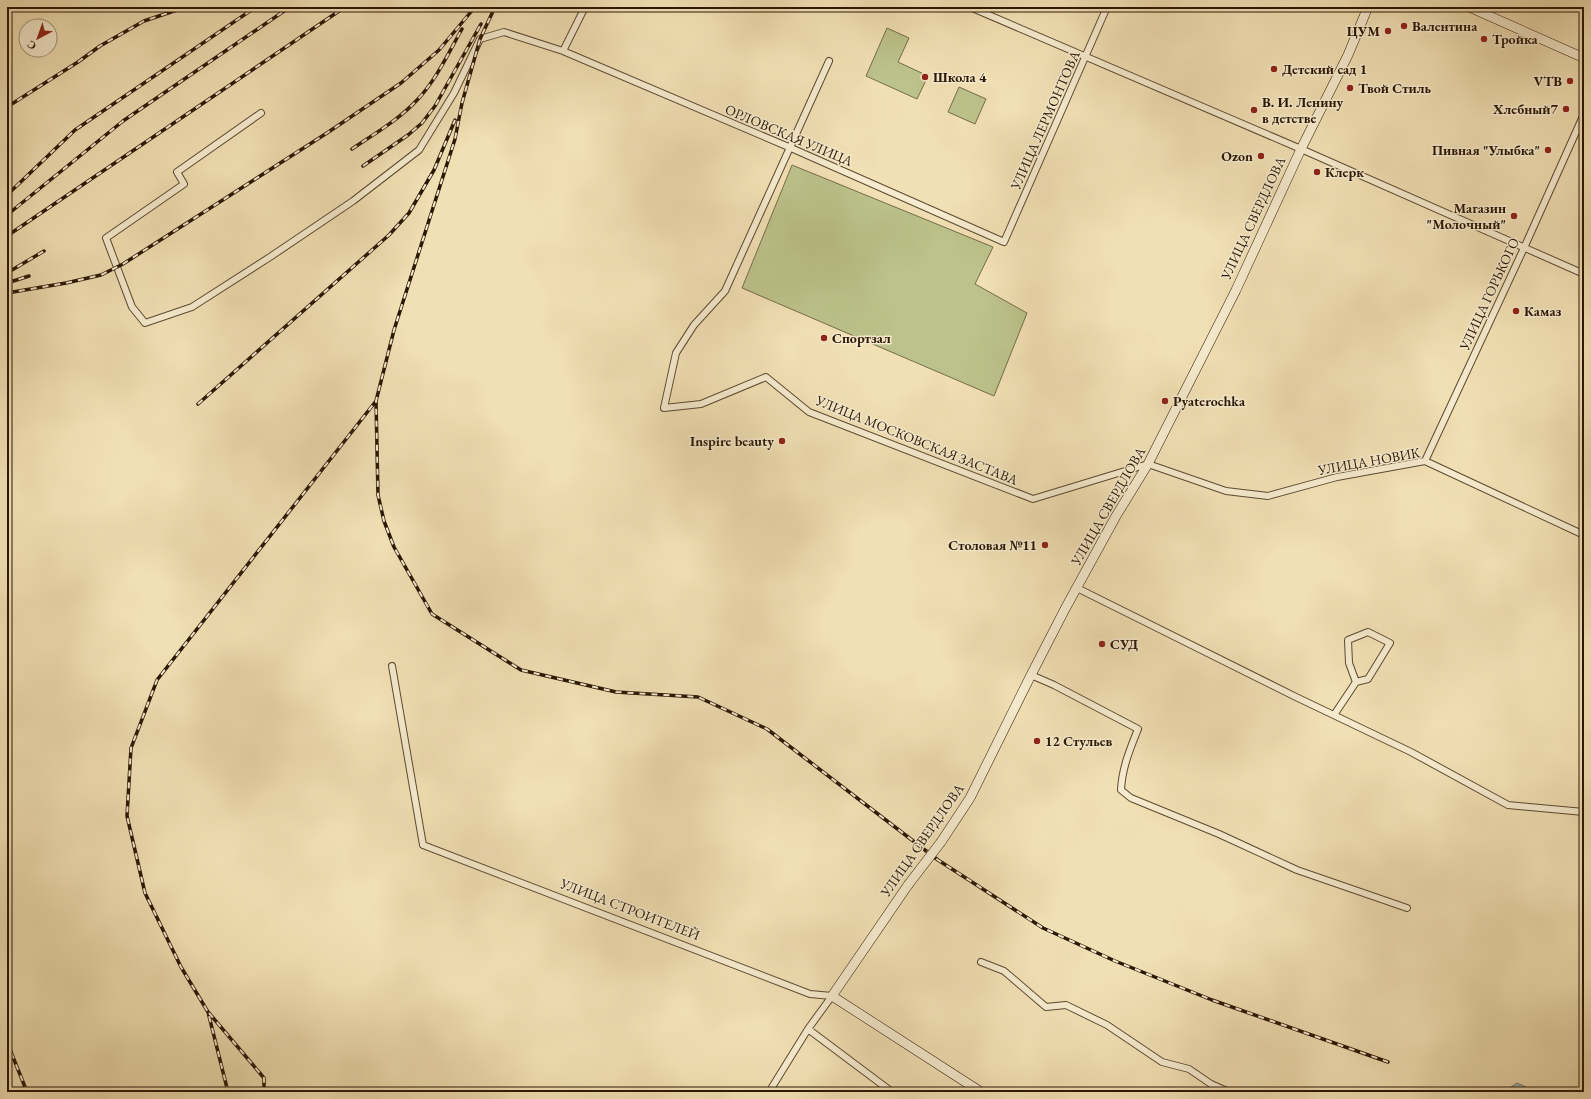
<svg xmlns="http://www.w3.org/2000/svg" width="1591" height="1099" font-family="'EB Garamond',serif">
<style>
.grass{fill:#bcc28b;stroke:#746c48}
.water{fill:url(#water-waves);stroke:#6f7a6d}
.lines{fill:none;stroke-linecap:round;stroke-linejoin:round}
.street-casing{stroke:#5c4930;stroke-width:8}
.secondary-casing{stroke:#2b1704;stroke-width:10}
.street{stroke:#f6ebce;stroke-width:6}
.secondary{stroke:#f6ebce;stroke-width:9}
.rail-casing{stroke:#2b1704;stroke-width:3.5}
.rail{stroke:#f6ebce;stroke-width:2;stroke-dasharray:6;stroke-linecap:butt}
.secondary-bridge-casing{stroke:#2b1704;stroke-width:10;stroke-linecap:butt}
.secondary-bridge{stroke:#f6ebce;stroke-width:9}
.poi-dot{fill:#8f2418;stroke:#f6ebce;stroke-width:1.5}
.labels{text-anchor:middle;dominant-baseline:central;stroke-width:3;stroke-linejoin:round;paint-order:stroke}
.poi-label{font-size:14px;font-weight:bold;fill:#2b1704;stroke:#f6ebce;text-anchor:start}
.street-label{font-size:14px;fill:#2b1704;stroke:#f6ebce}
</style>
<defs>
<pattern id="water-waves" width="16" height="10" patternUnits="userSpaceOnUse"><rect width="16" height="10" fill="#9cbcb3"/><path d="M0 5q4-4 8 0t8 0" fill="none" stroke="#87a198"/></pattern>
</defs>
<rect width="100%" height="100%" fill="#f1e0b4"/>
<filter id="stains"><feTurbulence type="fractalNoise" baseFrequency=".005" numOctaves="4"/><feColorMatrix values="0 0 0 0 .2 0 0 0 0 .09 0 0 0 0 .02 0 0 0 .5 -.17"/></filter>
<radialGradient id="worn" r=".72"><stop offset=".6" stop-color="#630" stop-opacity="0"/><stop offset="1" stop-color="#630" stop-opacity=".3"/></radialGradient>
<path class="grass" d="M887,28l22,10 -11,24 30,14 -11,23 -51,-23z
M959,87l27,12 -11,25 -27,-12z
M792,165l201,82 -18,37 52,29 -33,83 -252,-108z"/>
<path class="water" d="M1517,1083l18,8 2,1h-34z"/>
<g class="lines">
<g class="street-casing">
<path id="street" d="M970,7l331,142 283,125
M563,51l22,-44
M829,61l-104,230 -31,34 -18,28 -12,55 37,-4 65,-27 43,35 224,87 115,-35 78,27 42,5 69,-19 88,-16 159,74
M261,113l-84,59 7,12 -78,54 26,69 13,16 47,-16 78,-50 83,-56 66,-51 35,-57 26,-54 24,-7 59,19 228,97 213,94 103,-235
M1425,461l99,-213 60,-134
M1077,588l219,109 115,55 97,53 76,7
M392,666l31,179 387,149 22,2 -24,33 -39,63
M1031,675l23,10 84,44c-8,20 -16,39 -17,61l10,8 88,36 78,36 110,38
M1334,715l22,-33 -7,-19 -1,-23 20,-8 22,11 -22,36 -12,3
M981,962l23,9 42,36 20,-2 41,20 55,37 27,7 22,15 18,8
M808,1029l84,63"/>
</g>
<g class="secondary-casing">
<path id="secondary" d="M1469,7l115,51
M941,842l29,-44 61,-123 34,-66 51,-93 32,-52 88,-174 65,-141 47,-94 20,-48
M908,885l-76,111 149,96"/>
</g>
<use href="#street" class="street"/>
<use href="#secondary" class="secondary"/>
<g class="rail-casing">
<path id="rail" d="M495,7l-15,32 -18,64 -7,36 -61,191 -18,71 2,94 6,26 10,26 38,67 89,56 95,22 82,5 69,32 171,131 105,68 72,33 97,39 176,62
M7,107l71,-45 22,-16 44,-25 42,-14
M352,149c22,-15 48,-30 66,-50 18,-19 31,-47 44,-70
M363,166l45,-31 14,-12 13,-17 46,-82
M7,195l68,-65 181,-123
M7,215l116,-94 167,-114
M7,236l338,-229
M7,273l37,-22
M7,283l22,-7
M7,293l59,-10 35,-8 22,-11 204,-131 74,-50 38,-33 36,-43
M198,404l191,-169 20,-22 25,-43 21,-50
M209,1013l55,65v14
M7,1042l20,50
M7,1083l3,9
M228,1092l-20,-80 -27,-45 -36,-74 -18,-77 4,-68 26,-68 219,-279"/>
</g>
<use href="#rail" class="rail"/>
<g class="secondary-bridge-casing">
<path id="secondary-bridge" d="M908,885l33,-43"/>
</g>
<use href="#secondary-bridge" class="secondary-bridge"/>
</g>
<g class="poi-dot">
<circle cx="1404" cy="26" r="4"/>
<circle cx="1388" cy="31" r="4"/>
<circle cx="1484" cy="39" r="4"/>
<circle cx="1274" cy="69" r="4"/>
<circle cx="925" cy="77" r="4"/>
<circle cx="1570" cy="81" r="4"/>
<circle cx="1350" cy="88" r="4"/>
<circle cx="1566" cy="109" r="4"/>
<circle cx="1254" cy="110" r="4"/>
<circle cx="1548" cy="150" r="4"/>
<circle cx="1261" cy="156" r="4"/>
<circle cx="1317" cy="172" r="4"/>
<circle cx="1514" cy="216" r="4"/>
<circle cx="1516" cy="311" r="4"/>
<circle cx="824" cy="338" r="4"/>
<circle cx="1165" cy="401" r="4"/>
<circle cx="782" cy="441" r="4"/>
<circle cx="1045" cy="545" r="4"/>
<circle cx="1102" cy="644" r="4"/>
<circle cx="1037" cy="741" r="4"/>
</g>
<g class="labels">
<g class="poi-label">
<text x="1412" y="26">Валентина</text>
<text x="1380" y="31" text-anchor="end">ЦУМ</text>
<text x="1492" y="39">Тройка</text>
<text x="1282" y="69">Детский сад 1</text>
<text x="933" y="77">Школа 4</text>
<text x="1562" y="81" text-anchor="end">VTB</text>
<text x="1358" y="88">Твой Стиль</text>
<text x="1262" y="102">В. И. Ленину<tspan x="1262" dy="16">в детстве</tspan></text>
<text x="1558" y="109" text-anchor="end">Хлебный7</text>
<text x="1540" y="150" text-anchor="end">Пивная "Улыбка"</text>
<text x="1253" y="156" text-anchor="end">Ozon</text>
<text x="1325" y="172">Клерк</text>
<text x="1506" y="208" text-anchor="end">Магазин<tspan x="1506" dy="16">"Молочный"</tspan></text>
<text x="1524" y="311">Камаз</text>
<text x="832" y="338">Спортзал</text>
<text x="1173" y="401">Pyaterochka</text>
<text x="774" y="441" text-anchor="end">Inspire beauty</text>
<text x="1037" y="545" text-anchor="end">Столовая №11</text>
<text x="1110" y="644">СУД</text>
<text x="1045" y="741">12 Стульев</text>
</g>
<g class="street-label">
<text transform="translate(1045 120) rotate(-66)">УЛИЦА ЛЕРМОНТОВА</text>
<text transform="translate(789 135) rotate(23)">ОРЛОВСКАЯ УЛИЦА</text>
<text transform="translate(1253 218) rotate(-65)">УЛИЦА СВЕРДЛОВА</text>
<text transform="translate(1489 294) rotate(-65)">УЛИЦА ГОРЬКОГО</text>
<text transform="translate(917 440) rotate(22)">УЛИЦА МОСКОВСКАЯ ЗАСТАВА</text>
<text transform="translate(1369 461) rotate(-10)">УЛИЦА НОВИК</text>
<text transform="translate(1108 506) rotate(-60)">УЛИЦА СВЕРДЛОВА</text>
<text transform="translate(922 840) rotate(-55)">УЛИЦА СВЕРДЛОВА</text>
<text transform="translate(630 909) rotate(21)">УЛИЦА СТРОИТЕЛЕЙ</text>
</g>
</g>
<rect width="1591" height="1099" fill="none" stroke="#f1e0b4" stroke-width="24"/>
<rect x="8" y="8" width="1575" height="1083" fill="none" stroke="#2b1704" stroke-width="2"/>
<rect x="12" y="12" width="1567" height="1075" fill="none" stroke="#2b1704"/>
<g transform="translate(38 38) rotate(221)"><circle r="19" fill="#f6ebce" stroke="#a5967d"/>
<path d="M0-3L7 15L0 10L-7 15Z" fill="#8f2418"/>
<text y="-6" font-size="11" font-weight="bold" text-anchor="middle" fill="#2b1704">С</text>
</g>
<rect width="100%" height="100%" filter="url(#stains)"/>
<rect width="100%" height="100%" fill="url(#worn)"/>
</svg>
